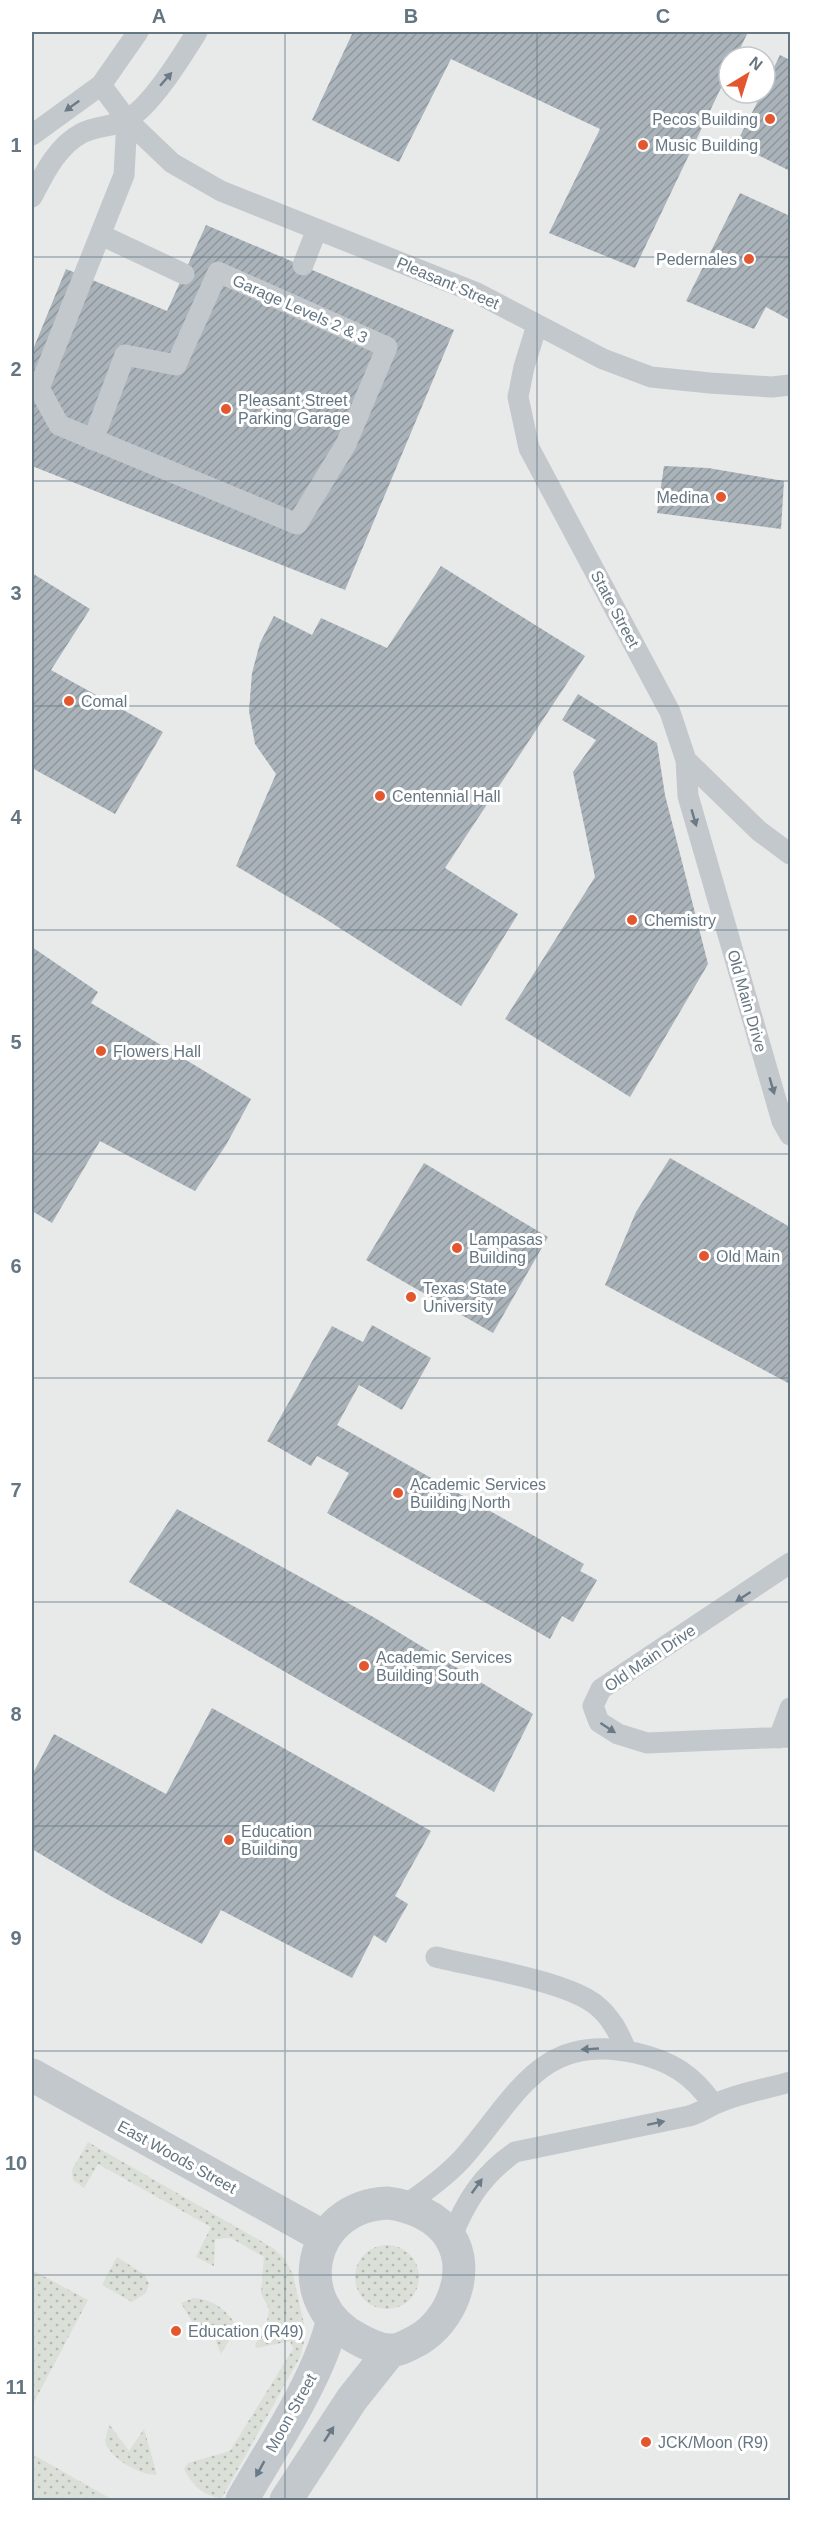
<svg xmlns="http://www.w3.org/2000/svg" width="822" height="2532" font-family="Helvetica,sans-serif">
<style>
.built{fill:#e8e9e9;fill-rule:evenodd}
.grass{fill:url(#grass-dots)}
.building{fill:url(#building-hatch)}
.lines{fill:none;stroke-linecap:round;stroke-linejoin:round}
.service{stroke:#c3c8cc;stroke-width:21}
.minor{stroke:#c3c8cc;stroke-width:33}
.oneway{fill:#6a7a87}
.grid{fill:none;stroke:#657683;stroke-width:1.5;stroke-opacity:0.55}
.poi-dot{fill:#e4572e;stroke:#fff;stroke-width:2}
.labels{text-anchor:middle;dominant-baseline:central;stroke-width:6;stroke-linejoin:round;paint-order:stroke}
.poi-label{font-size:16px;fill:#657683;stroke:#fff;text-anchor:start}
.street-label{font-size:16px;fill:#657683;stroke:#fff}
.neatline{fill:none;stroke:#657683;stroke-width:2}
.grid-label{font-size:20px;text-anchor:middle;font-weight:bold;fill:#657683}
</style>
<defs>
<pattern id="grass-dots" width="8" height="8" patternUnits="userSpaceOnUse" patternTransform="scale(1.5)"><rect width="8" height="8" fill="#dadfd7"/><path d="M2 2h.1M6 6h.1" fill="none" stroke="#b4b9b4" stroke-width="1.8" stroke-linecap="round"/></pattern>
<pattern id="building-hatch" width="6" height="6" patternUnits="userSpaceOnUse" patternTransform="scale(1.5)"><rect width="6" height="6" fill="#aab3b9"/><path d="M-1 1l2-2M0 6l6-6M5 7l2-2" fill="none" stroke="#8e969c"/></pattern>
</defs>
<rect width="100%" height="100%" fill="#fafaf8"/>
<path class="built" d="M32,32h758v2468h-758zM729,57h36v36h-36z"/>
<path class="grass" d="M88,2142l185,106 12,11 8,16 11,49v18l-4,15 -78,141c-19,-2 -29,-12 -38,-29l4,-6 42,-12 63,-102 -3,-8 -33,7 -2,-2 12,-25 2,-12 -8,-16 3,-36 -33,-19 -16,1 -1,27 -18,-9 15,-30 -113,-63 -14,24 -11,-8 -1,-10z
M355 2277a32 32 0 1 1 64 0a32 32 0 1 1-64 0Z
M117,2257l28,18 4,9 -3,9 -14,9 -30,-17z
M32,2270l56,30 -56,106z
M193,2298c17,0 34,12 42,26l-1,8 -13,22 -10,-25 -14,1 -16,-27z
M109,2424l20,27 15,-22 13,46c-17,0 -47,-16 -52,-34z
M32,2454l81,46h-80z"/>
<path class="building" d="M353,32h395l-12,25h-7v14l-94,197 -86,-35 51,-104 -149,-70 -52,103 -87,-42z
M780,55l10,5v111l-54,-27 26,-51h3v-7z
M740,193l50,23v104l-24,-13 -12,22 -68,-28z
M206,225l248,105 -109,260 -313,-124v-114l34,-83 101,42z
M664,466l44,2 76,13 -3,48 -124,-16z
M441,566l144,90 -140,212 73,46 -57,92 -137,-88 -88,-52 40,-92 -21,-30 -6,-33 3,-38 8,-30 14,-27 38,19 9,-17 66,30z
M32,573l58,36 -39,61 112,62 -48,82 -83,-46z
M578,694l79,49 8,52 43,169 -78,133 -125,-78 90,-142 -22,-105 23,-32 -34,-20z
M32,947l66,45 -7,11 160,96 -25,46 -31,46 -95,-50 -48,82 -20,-12z
M670,1158l120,69v157l-185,-99 31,-73z
M424,1163l124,74 -55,96 -127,-73z
M372,1325l59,33 -29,52 -43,-25 -22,40 247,139 -4,7 17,9 -24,42 -11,-6 -12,23 -223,-126 22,-40 -32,-17 -6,10 -44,-25 65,-115 31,16z
M177,1509l198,109 158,96 -39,78 -365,-210z
M212,1708l219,123 -36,65 13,8 -22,39 -12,-8 -22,43 -131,-68 -19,34 -88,-46 -82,-49v-74l22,-41 112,60z"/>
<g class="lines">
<path class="service" d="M101,85l26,35 45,43 49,28 256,102 126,66 48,18 59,6 62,4 18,-2
M32,135l69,-50 37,-53
M32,197c12,-23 25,-51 50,-64 13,-7 30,-6 44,-13 25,-13 56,-64 71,-88
M101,235l83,39
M303,265l14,-36
M537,325l-13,42 -6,30 11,51 141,264 16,48 73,71 31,23
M93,440l32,-85 51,10 42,-93 169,75 -41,97 -49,80 -238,-99 -20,-37 85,-213 3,-55
M686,760l2,36 94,325 8,14
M790,1563l-189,126 -8,17 6,16 19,12 29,9 143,-6
M779,1738l11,-30
M436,1957c40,10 131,24 160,48 15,12 23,28 30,45
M405,2205c21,-14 40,-28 57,-46 54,-61 78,-128 174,-106 35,8 57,22 77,51
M451,2238c15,-37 31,-63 64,-86l174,-36c11,-3 17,-8 26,-12 23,-11 51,-15 75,-22"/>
<path class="minor" d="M32,2075l292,162
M388,2203c23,3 49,13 62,34 22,35 0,85 -32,103 -8,4 -17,10 -26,10 -11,1 -25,-6 -34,-11 -70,-36 -50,-133 30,-136z
M242,2500c29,-51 77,-122 90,-178
M286,2500l66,-101 39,-49"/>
</g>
<defs><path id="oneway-solid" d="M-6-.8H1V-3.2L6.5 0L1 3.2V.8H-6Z" transform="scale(1.5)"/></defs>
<g class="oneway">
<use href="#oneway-solid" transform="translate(166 79) rotate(-49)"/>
<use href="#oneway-solid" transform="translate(72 106) rotate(144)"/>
<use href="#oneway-solid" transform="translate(694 818) rotate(74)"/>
<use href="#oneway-solid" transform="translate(772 1086) rotate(74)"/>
<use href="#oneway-solid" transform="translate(743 1597) rotate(147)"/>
<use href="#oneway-solid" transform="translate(608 1728) rotate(33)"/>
<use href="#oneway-solid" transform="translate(590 2049) rotate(177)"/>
<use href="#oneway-solid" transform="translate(656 2123) rotate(-12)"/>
<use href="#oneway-solid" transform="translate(477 2186) rotate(-54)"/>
<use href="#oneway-solid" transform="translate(329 2434) rotate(-57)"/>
<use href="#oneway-solid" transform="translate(260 2469) rotate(119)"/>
</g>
<path class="grid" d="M285,32v2468M537,32v2468M32,257h758M32,481h758M32,706h758M32,930h758M32,1154h758M32,1378h758M32,1602h758M32,1826h758M32,2051h758M32,2275h758"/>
<g class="poi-dot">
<circle cx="770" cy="119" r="6"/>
<circle cx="643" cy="145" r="6"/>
<circle cx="749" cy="259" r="6"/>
<circle cx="226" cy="409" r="6"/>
<circle cx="721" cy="497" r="6"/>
<circle cx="69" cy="701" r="6"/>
<circle cx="380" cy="796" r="6"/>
<circle cx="632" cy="920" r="6"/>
<circle cx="101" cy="1051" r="6"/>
<circle cx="457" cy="1248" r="6"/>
<circle cx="704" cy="1256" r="6"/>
<circle cx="411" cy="1297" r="6"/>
<circle cx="398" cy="1493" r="6"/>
<circle cx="364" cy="1666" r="6"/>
<circle cx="229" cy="1840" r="6"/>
<circle cx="176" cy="2331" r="6"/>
<circle cx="646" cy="2442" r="6"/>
</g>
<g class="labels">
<g class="poi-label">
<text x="758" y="119" text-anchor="end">Pecos Building</text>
<text x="655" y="145">Music Building</text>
<text x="737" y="259" text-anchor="end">Pedernales</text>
<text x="238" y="400">Pleasant Street<tspan x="238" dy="18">Parking Garage</tspan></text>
<text x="709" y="497" text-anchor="end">Medina</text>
<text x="81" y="701">Comal</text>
<text x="392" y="796">Centennial Hall</text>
<text x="644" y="920">Chemistry</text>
<text x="113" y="1051">Flowers Hall</text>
<text x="469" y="1239">Lampasas<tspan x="469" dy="18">Building</tspan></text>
<text x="716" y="1256">Old Main</text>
<text x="423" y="1288">Texas State<tspan x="423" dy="18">University</tspan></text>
<text x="410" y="1484">Academic Services<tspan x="410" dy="18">Building North</tspan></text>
<text x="376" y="1657">Academic Services<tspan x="376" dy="18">Building South</tspan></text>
<text x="241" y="1831">Education<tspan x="241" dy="18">Building</tspan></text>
<text x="188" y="2331">Education (R49)</text>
<text x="658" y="2442">JCK/Moon (R9)</text>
</g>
<g class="street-label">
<text transform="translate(448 283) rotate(23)">Pleasant Street</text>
<text transform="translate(300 309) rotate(24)">Garage Levels 2 &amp; 3</text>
<text transform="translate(615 609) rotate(62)">State Street</text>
<text transform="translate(747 1001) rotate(74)">Old Main Drive</text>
<text transform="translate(650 1658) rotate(-34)">Old Main Drive</text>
<text transform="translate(177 2157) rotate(29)">East Woods Street</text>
<text transform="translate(291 2413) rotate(-61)">Moon Street</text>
</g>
</g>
<rect width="822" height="2532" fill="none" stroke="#ffffff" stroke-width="66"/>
<g transform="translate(747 75) rotate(38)"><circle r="28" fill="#ffffff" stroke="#c1c8cd" stroke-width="1.5"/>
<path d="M0-4.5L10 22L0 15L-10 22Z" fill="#e4572e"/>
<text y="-9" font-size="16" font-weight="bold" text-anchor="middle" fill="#657683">N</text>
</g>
<rect x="33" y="33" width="756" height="2466" class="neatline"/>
<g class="grid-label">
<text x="159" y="23">A</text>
<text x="411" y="23">B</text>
<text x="663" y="23">C</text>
<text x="16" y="152">1</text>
<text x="16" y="376">2</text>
<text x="16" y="600">3</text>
<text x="16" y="824">4</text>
<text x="16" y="1049">5</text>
<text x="16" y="1273">6</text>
<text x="16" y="1497">7</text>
<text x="16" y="1721">8</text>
<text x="16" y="1945">9</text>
<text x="16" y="2170">10</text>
<text x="16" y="2394">11</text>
</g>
</svg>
